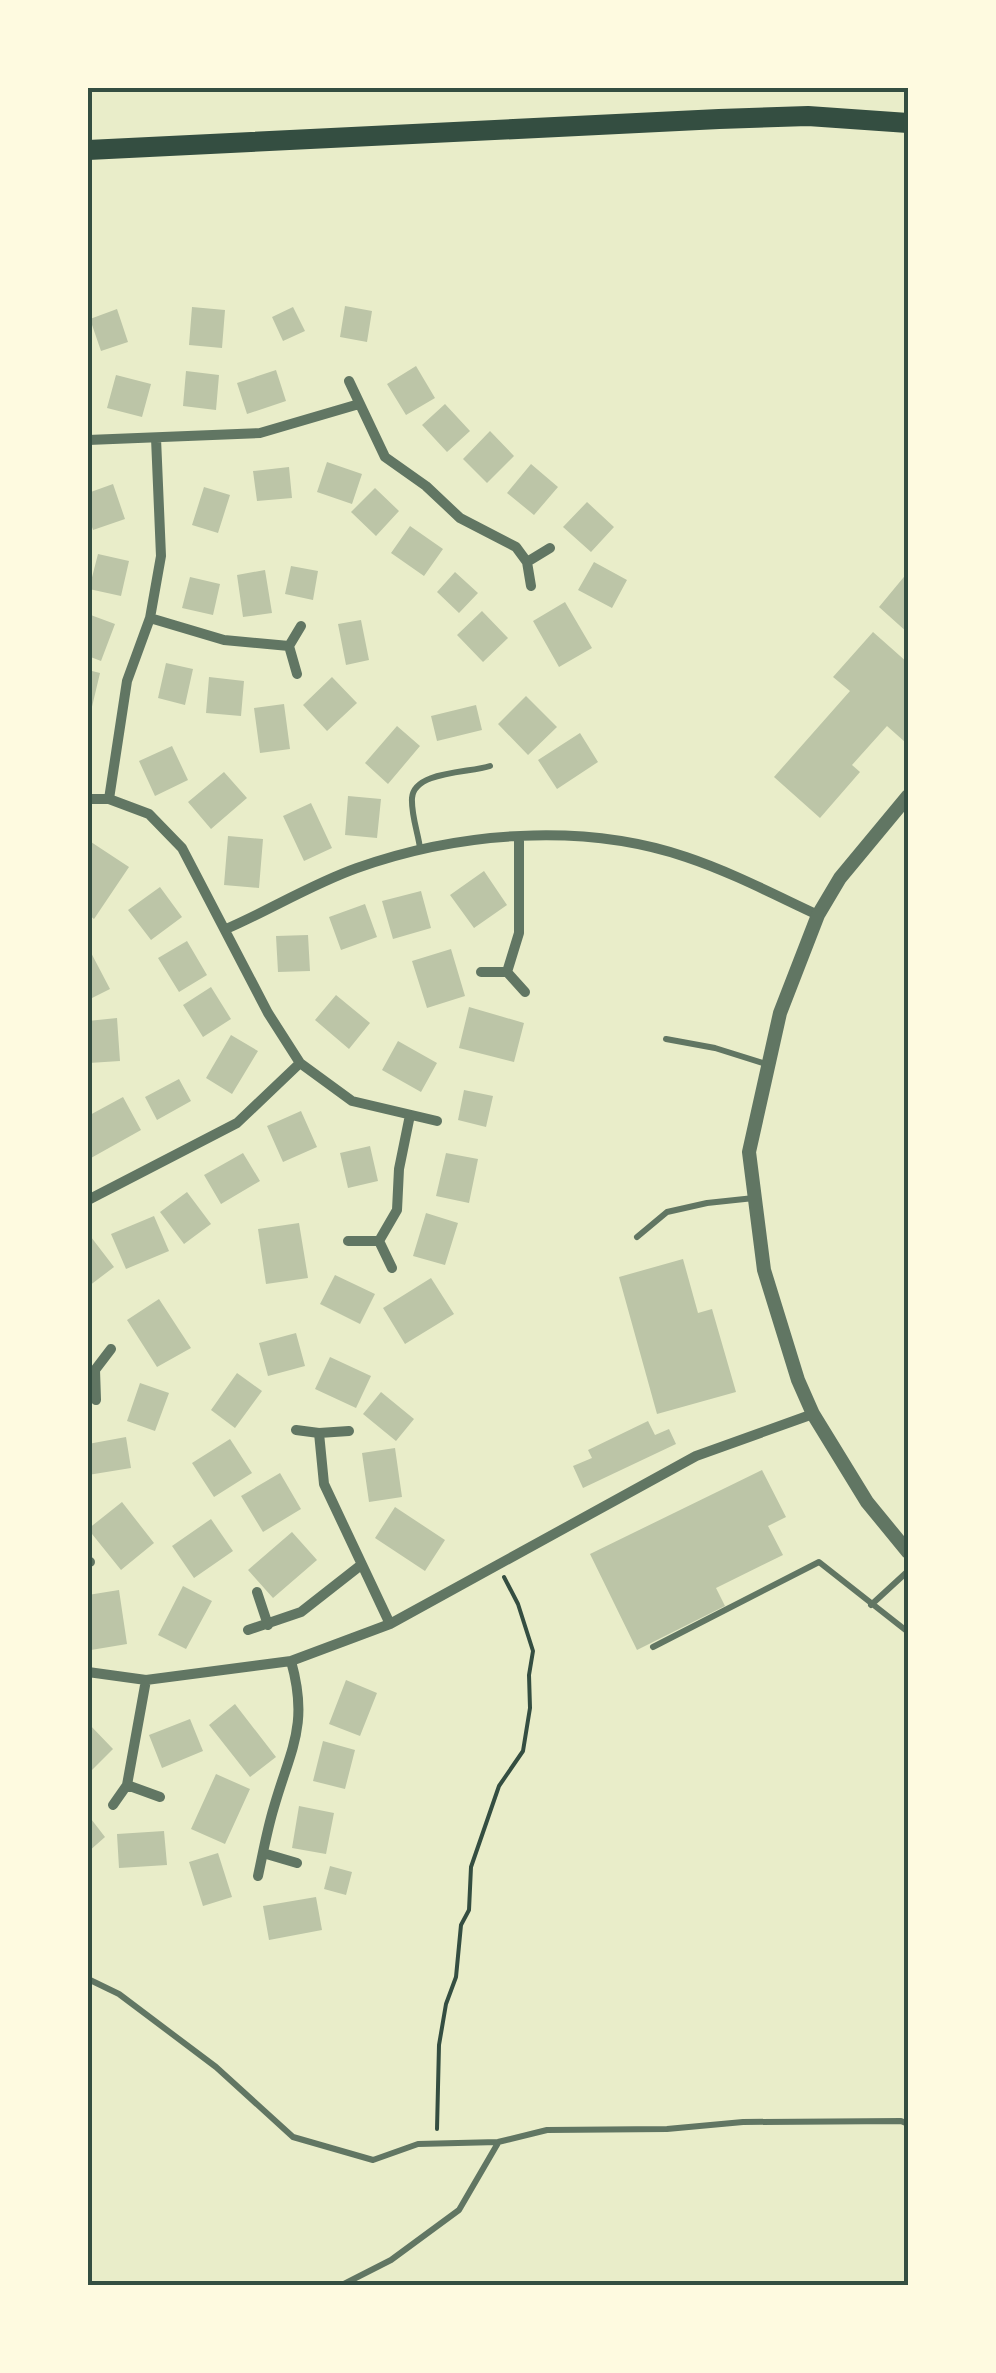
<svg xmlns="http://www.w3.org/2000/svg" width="996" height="2373" font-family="'Exo 2',sans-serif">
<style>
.building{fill:#bcc5a7}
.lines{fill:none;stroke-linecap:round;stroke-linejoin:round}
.path{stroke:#344e41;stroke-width:4}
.service{stroke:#617663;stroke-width:6}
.minor{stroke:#617663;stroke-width:10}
.tertiary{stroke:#617663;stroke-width:14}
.trunk{stroke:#344e41;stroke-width:20}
.neatline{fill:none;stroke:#344e41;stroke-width:4}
</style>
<rect width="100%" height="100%" fill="#e9edc9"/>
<path class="building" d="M345,306l27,5 -5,31 -27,-5z
M192,307l33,3 -3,38 -33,-3z
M293,307l12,24 -22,10 -11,-24z
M117,309l11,33 -27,9 -11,-32z
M416,366l19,32 -29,17 -19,-31z
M276,370l10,31 -39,13 -10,-31z
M186,371l33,4 -3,35 -33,-4z
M116,375l35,9 -9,33 -35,-9z
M445,404l25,27 -23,21 -25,-27z
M490,431l24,25 -27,27 -24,-24z
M327,462l35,12 -10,30 -35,-12z
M531,464l27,23 -24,28 -27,-22z
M289,467l3,31 -35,3 -4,-30z
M113,484l12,35 -32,11 -5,-15v-22z
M204,487l26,8 -12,38 -26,-8z
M375,488l24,23 -23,25 -25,-24z
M587,502l27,25 -23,25 -28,-25z
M410,526l33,23 -19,27 -33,-23z
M98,554l31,7 -8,35 -32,-7z
M594,562l33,18 -15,28 -34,-18z
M291,566l27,5 -5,29 -28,-6z
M265,570l7,43 -29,4 -6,-42z
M455,572l23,21 -19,20 -22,-21z
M908,572v61l-29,-26z
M190,577l30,7 -7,31 -31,-7z
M565,602l27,46 -33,19 -26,-46z
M482,611l26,27 -25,24 -26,-27z
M88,614l27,10 -14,37 -13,-5z
M361,620l8,40 -23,5 -8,-41z
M873,632l35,31v76l-3,3 -18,-16 -35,39 8,7 -40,46 -46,-41 76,-86 -17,-14z
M166,663l27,6 -8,36 -27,-7z
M88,670l12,3 -9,38h-3z
M209,677l35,4 -3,35 -35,-3z
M332,677l25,26 -30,28 -24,-26z
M526,696l31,31 -29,28 -30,-31z
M284,704l6,45 -30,4 -6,-45z
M476,705l6,25 -45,11 -6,-25z
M397,726l23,20 -32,38 -23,-21z
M580,733l18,29 -41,27 -19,-29z
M172,746l16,34 -33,16 -16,-35z
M224,772l23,26 -36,31 -23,-27z
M348,796l33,3 -4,39 -32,-3z
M311,803l21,45 -28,13 -21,-45z
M228,836l35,3 -4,49 -35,-3z
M91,842l38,25 -35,52 -6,-5v-66z
M484,871l23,34 -33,23 -24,-33z
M160,887l22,30 -31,23 -23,-30z
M421,891l10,37 -38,11 -11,-38z
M365,904l12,33 -36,13 -12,-33z
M308,935l2,36 -32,1 -2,-36z
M187,941l20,34 -28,17 -21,-34z
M88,947l22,42 -22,11z
M451,949l14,47 -38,12 -15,-47z
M211,987l20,32 -28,18 -20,-32z
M336,995l34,28 -21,26 -34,-29z
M469,1007l55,16 -10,39 -55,-14z
M117,1018l3,43 -31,2 -1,-42z
M231,1035l27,16 -26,43 -26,-16z
M398,1041l39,22 -16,29 -39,-22z
M179,1079l12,22 -34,19 -12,-23z
M464,1090l29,6 -7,31 -28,-7z
M123,1097l18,33 -50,28 -3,-6v-36z
M301,1111l16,36 -34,15 -16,-36z
M370,1146l8,35 -30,7 -8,-35z
M243,1153l17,28 -39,23 -17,-29z
M446,1153l32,6 -9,44 -33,-7z
M187,1192l24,32 -27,20 -24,-32z
M426,1213l32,10 -13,42 -32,-9z
M154,1216l15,35 -43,18 -15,-35z
M299,1223l9,55 -42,6 -8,-55z
M91,1237l23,30 -25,19 -1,-46z
M683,1259l15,54 14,-4 24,83 -79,22 -38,-137z
M335,1275l40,19 -15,30 -40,-20z
M431,1278l23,36 -49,30 -22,-36z
M159,1299l32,49 -34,19 -30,-47z
M296,1333l9,33 -37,10 -9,-33z
M330,1357l41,19 -15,32 -41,-19z
M237,1373l25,18 -27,37 -24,-18z
M140,1383l29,10 -14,38 -28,-10z
M381,1392l33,27 -18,22 -33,-27z
M648,1421l7,14 14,-6 7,15 -93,44 -10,-22 19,-8 -4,-8z
M126,1437l5,31 -43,7v-31z
M230,1439l22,34 -38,24 -22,-34z
M395,1448l7,49 -33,5 -7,-49z
M762,1470l24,47 -18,9 15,29 -67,33 9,18 -88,44 -47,-96z
M280,1473l21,36 -38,23 -22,-36z
M122,1502l32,41 -33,27 -33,-41z
M395,1507l50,33 -20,31 -50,-33z
M211,1519l22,32 -39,27 -22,-32z
M292,1532l25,28 -44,38 -25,-28z
M183,1586l29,15 -26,48 -28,-14z
M119,1590l8,54 -36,6 -3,-55z
M346,1680l31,13 -17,43 -31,-12z
M235,1704l41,53 -26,20 -41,-52z
M190,1719l13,32 -41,17 -13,-33z
M88,1723l25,26 -25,25z
M323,1741l32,9 -10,39 -32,-8z
M216,1774l34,15 -25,55 -34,-15z
M299,1806l35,7 -8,41 -34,-6z
M88,1815l17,22 -17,15z
M164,1831l3,34 -48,3 -2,-34z
M218,1853l14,44 -29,9 -14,-44z
M330,1866l22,6 -6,23 -22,-6z
M316,1897l6,33 -53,10 -6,-34z"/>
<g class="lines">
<path class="path" d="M437,2129l2,-84 7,-41 10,-27 5,-52 8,-15 2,-43 28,-81 24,-35 7,-43 -1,-33 4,-24 -15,-47 -14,-27"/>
<path class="service" d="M908,748v-1
M420,848c-2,-15 -9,-34 -8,-50 2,-27 57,-25 78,-32
M666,1039l49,9 51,16
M637,1237l30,-25 40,-9 47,-5
M871,1605l37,-34
M653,1647l166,-85 89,70
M88,1979l31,15 97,73 77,70 80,23 45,-16 80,-2 49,-12 120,-1 76,-7 158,-1 7,3
M340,2286l51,-26 68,-50 39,-67"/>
<path class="minor" d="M349,381l36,76 41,29 34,32 56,29 11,15 4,24
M88,440l172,-7 99,-29
M527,562l23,-14
M150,618l74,22 65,6
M297,674l-8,-28 12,-20
M88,799h21l40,15 33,34 86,165 32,50 52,38 85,20
M109,799l18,-118 23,-63 11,-62 -5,-118
M226,929c44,-19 86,-45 131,-61 101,-36 226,-46 329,-11 45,15 89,38 132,58
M481,972h26l18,20
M507,972l12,-39v-96
M88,1200l149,-77 63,-60
M348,1241h31l13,27
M379,1241l18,-31 2,-41 11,-54
M96,1400l-1,-30 16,-21
M296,1430l23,3 30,-2
M319,1433l5,51 66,140
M88,1562h2
M257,1592l11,33
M248,1630l53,-18 60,-47
M88,1672l58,8 145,-19 99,-37 306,-168 117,-42
M127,1785l33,12
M113,1805l14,-20 19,-105
M263,1853l34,10
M258,1876c5,-23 9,-46 16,-69 17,-59 35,-82 17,-146"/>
<path class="tertiary" d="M908,796l-68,82 -22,37 -38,98 -31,139 15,118 34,110 15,34 54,88 41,50"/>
<path class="trunk" d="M88,150l631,-31 89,-3 100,7"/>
</g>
<rect width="996" height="2373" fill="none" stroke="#fefae0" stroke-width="180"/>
<rect x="90" y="90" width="816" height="2193" class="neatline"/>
</svg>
